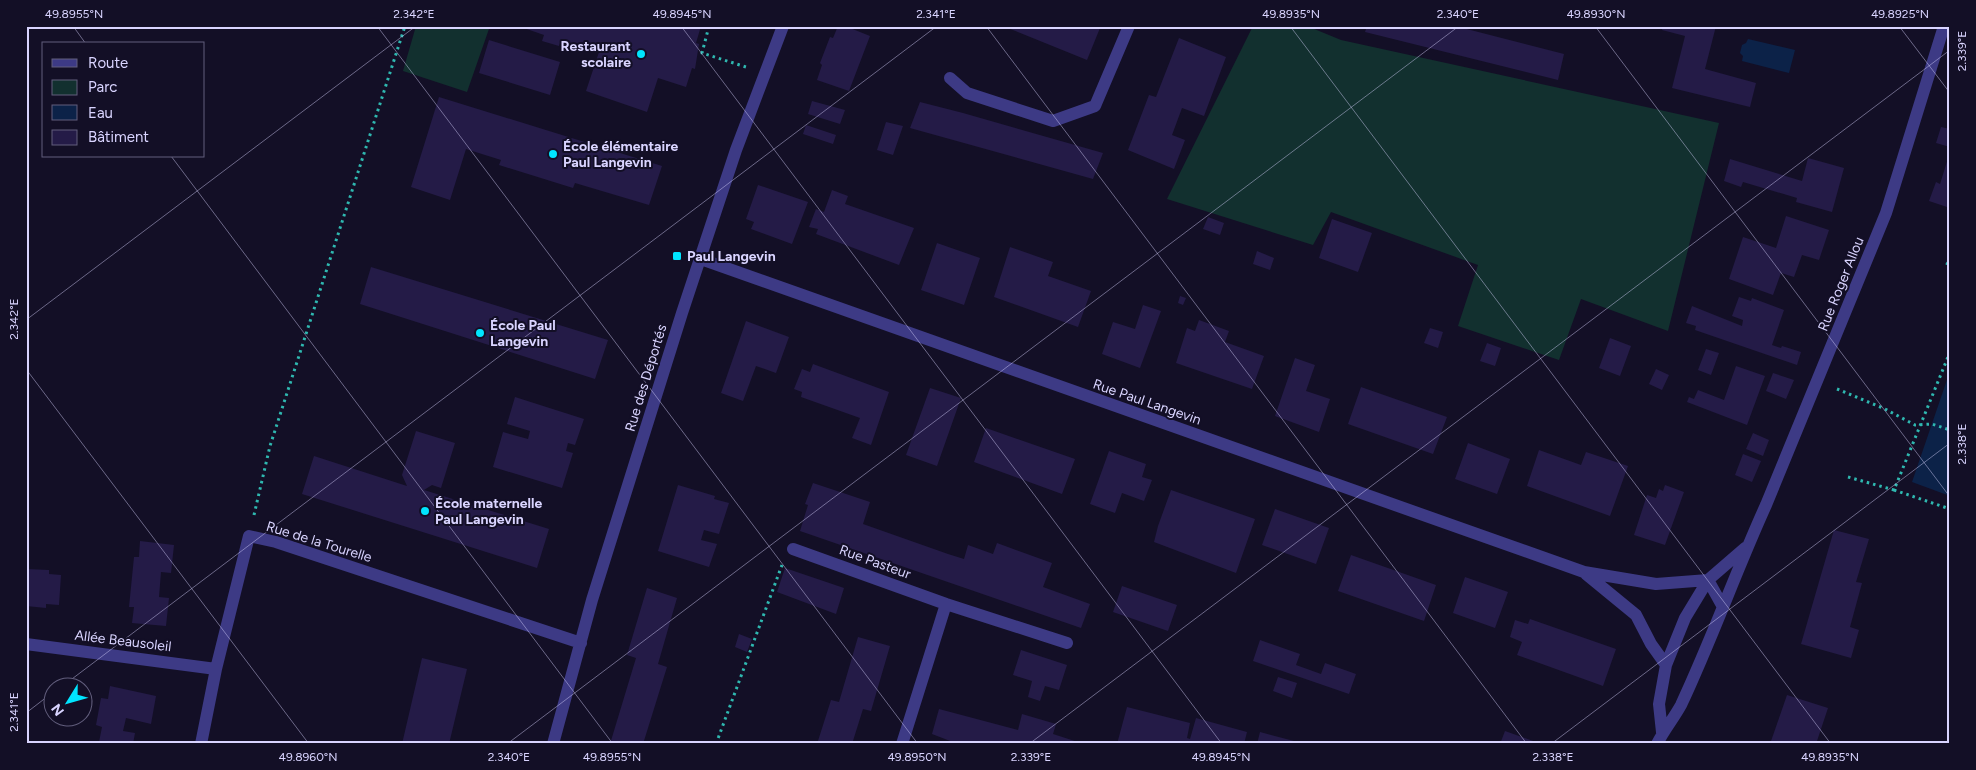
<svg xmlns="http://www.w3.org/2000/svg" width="1976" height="770" font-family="Figtree,sans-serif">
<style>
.green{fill:#12302f}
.water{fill:#0c2248}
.building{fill:#241b47}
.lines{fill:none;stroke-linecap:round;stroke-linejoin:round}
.path{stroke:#2fb8b0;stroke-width:3;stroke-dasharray:2.5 4;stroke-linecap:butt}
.minor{stroke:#3d3a85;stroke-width:12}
.ticks{fill:none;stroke:#d9d4ff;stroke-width:1;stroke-opacity:0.45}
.poi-dot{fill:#00e5ff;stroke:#130f26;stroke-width:2}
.labels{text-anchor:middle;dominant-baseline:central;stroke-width:4;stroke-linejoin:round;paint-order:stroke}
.poi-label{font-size:14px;font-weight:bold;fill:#d9d4ff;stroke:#130f26;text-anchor:start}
.street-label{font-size:14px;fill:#d9d4ff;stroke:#130f26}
.neatline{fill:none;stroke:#d9d4ff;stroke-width:2}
.ticks-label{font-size:12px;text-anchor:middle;fill:#d9d4ff}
</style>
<rect width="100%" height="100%" fill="#130f26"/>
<path class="green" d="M416,26h74l-23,66 -64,-21z
M1253,26h54l34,14 378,83 -51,208 -87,-32 -22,61 -101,-34 20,-61 -147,-53 -18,33 -146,-46z"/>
<path class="water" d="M1748,39l47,11 -6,23 -47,-12 1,-5 -3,-3 2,-8 4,-2z
M1950,371v125l-38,-14z"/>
<path class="building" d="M518,26h183l-5,17 3,1 -4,25 -3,-1 -6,19 -28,-9 -11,34 -61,-21 13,-39 -38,-12 -2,6 -17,-5 2,-6z
M838,26h7l25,10 -21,55 -32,-11 5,-15 -2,-2 10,-26 3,1z
M1003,26h94l3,2 -13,32z
M1367,26h88l109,28 -6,26 -193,-48z
M1663,26h53l-11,43 51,14 -6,24 -78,-19 13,-52 -23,-6z
M1179,38l47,19 -22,59 -22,-8 -10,27 13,5 -11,29 -46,-19 21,-55 7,2z
M489,40l71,22 -10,33 -71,-22z
M439,97l223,69 -13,39 -74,-22 -2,5 -74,-23 2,-5 -35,-11 -16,51 -39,-13z
M812,101l33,9 -5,14 -32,-10z
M920,102l43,11 140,40 -10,26 -183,-51z
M886,122l17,4 -10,29 -16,-5z
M806,125l30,10 -3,9 -30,-10z
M1941,127l9,2v18l-14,-4z
M1950,152v56l-21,-7 7,-19 4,2z
M1808,158l36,10 -12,44 -36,-10 1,-4 -54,-16 -2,5 -17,-6 6,-22 72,22z
M758,185l50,17 -16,42 -41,-15 3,-7 -8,-3z
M832,190l16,6 -3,8 69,24 -15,37 -83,-31 2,-5 -9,-2 7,-18 8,3z
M1786,216l43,14 -10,30 -17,-5 -8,22 -13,-4 -8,22 -44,-16 14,-42 33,11z
M1208,217l16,6 -4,12 -17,-6z
M1332,219l40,14 -14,39 -39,-14z
M937,243l43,15 -16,47 -43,-15z
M1010,247l43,15 -5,14 43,15 -13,36 -84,-30z
M1257,251l17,7 -4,12 -17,-6z
M371,267l237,73 -13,39 -235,-75z
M1180,296l6,2 -3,7 -5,-2z
M1739,297l12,4 1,-3 32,12 -12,35 9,3 1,-2 19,6 -4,13 -102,-35 1,-4 -10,-3 6,-17 50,20 1,-6 -11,-4z
M1143,305l18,6 -21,57 -38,-14 11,-32 22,7z
M1199,320l30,11 -4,11 39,14 -12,33 -76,-26 11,-35 8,3z
M746,321l43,16 -13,36 -20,-7 -13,35 -22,-8z
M1430,328l13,4 -5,16 -14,-5z
M1610,338l21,8 -11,30 -21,-8z
M1487,343l14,5 -6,18 -15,-5z
M1706,349l13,4 -8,22 -13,-5z
M1295,358l20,7 -9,26 24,8 -11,33 -44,-16z
M813,364l76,28 -18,53 -19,-7 8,-20 -59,-21 1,-5 -8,-3 8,-20 8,3z
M1736,366l29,10 -18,49 -60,-23 2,-5 5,2 4,-9 26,10z
M1656,369l13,6 -7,15 -13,-6z
M1773,373l21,7 -8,19 -20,-8z
M1361,387l86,30 -14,37 -85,-30z
M930,388l31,10 -24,68 -31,-11z
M515,397l69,22 -9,26 -7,-2 -2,8 7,2 -11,35 -69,-21 10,-35 25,7 2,-8 -23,-7z
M986,428l89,31 -13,35 -88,-32z
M416,431l39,12 -14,45 -9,-3 -8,5 125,39 -12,39 -235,-74 12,-38 93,30 -5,-11z
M1753,433l16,7 -6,16 -17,-7z
M1468,443l42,16 -13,35 -42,-15z
M1539,450l42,15 5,-13 42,14 -18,50 -83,-30z
M1109,451l37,13 -4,13 10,3 -8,21 -22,-8 -7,20 -25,-9z
M1743,454l18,7 -9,21 -17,-7z
M813,483l57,19 -7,22 85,30 16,5 4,-14 25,9 4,-11 55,20 -9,24 47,17 -9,24 -281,-97 8,-26 -3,-1z
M678,485l37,11 -1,3 15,4 -10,31 -15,-4 -3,10 16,4 -8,23 -51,-16z
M1665,485l19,7 -19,53 -31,-10 13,-40 9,3 3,-9 4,2z
M1171,490l84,29 -19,54 -82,-31 4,-16z
M1275,509l54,19 -13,36 -54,-19z
M1834,530l35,9 -13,43 6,1 -12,44 9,3 -8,28 -50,-14z
M140,541l34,4 -3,28 -10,-1 -2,25 10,1 -3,28 -34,-3 2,-16h-5l5,-50h5z
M1351,555l85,30 -12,36 -86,-30z
M785,568l59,20 -8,26 -59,-22z
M26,569l23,1v4l12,1 -2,30 -13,-1v4l-20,-2z
M1465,577l43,15 -13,36 -42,-15z
M1122,586l55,19 -9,26 -55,-19z
M647,588l30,10 -19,66 9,3 -24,77h-33l26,-86 -9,-3z
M1530,619l86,30 -13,37 -86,-31 5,-13 -12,-5 5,-17 13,4z
M739,634l13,5 -5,13 -12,-5z
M858,637l32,9 -19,65 -8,-2 -11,35h-35l14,-44 8,2z
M1260,640l40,14 -4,11 25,9 4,-11 31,11 -7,20 -96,-33z
M1021,650l46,15 -8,25 -14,-4 -5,15 -12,-4 4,-16 -19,-6z
M422,658l45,11 -18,75h-47z
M1278,677l19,6 -5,15 -19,-7z
M110,686l46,10 -5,28 -25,-6 -3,13 12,2 -2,11h-39l1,-3 4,1 3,-15 -6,-2 5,-27 7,1z
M1787,695l41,13 -12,36h-46z
M1127,707l63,16 -3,15 3,1 6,-21 51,14 -3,12h-127z
M939,709l79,21 4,-16 34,10 -3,10 31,10h-126l-26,-10z
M1505,731l31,11 -1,2h-35z
M1260,732l34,9 -1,3h-36z"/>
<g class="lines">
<path class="path" d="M709,26l-7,27 44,14
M1946,263l4,2
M1837,389l48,20 30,16 17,-1 18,6
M1848,477l46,13 56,-138
M1894,490l56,19
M254,515l16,-69 135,-420
M716,744l66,-179"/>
<path class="minor" d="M950,78l17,15 86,28 42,-15 34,-80
M701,259l883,313 72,12 52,-4 15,27
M793,549l153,55 121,39
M1586,574l50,41 15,29 15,21
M26,644l190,25
M1662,732l-3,-28 7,-39 19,-47 23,-38 37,-32
M201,744l15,-75 33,-133 27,6 305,101
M553,744l39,-144 90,-287 54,-163 47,-124
M902,744l44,-140
M1657,744c7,-14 17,-26 24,-39 31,-66 55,-134 85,-200l120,-292 58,-187"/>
</g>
<path class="ticks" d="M73,26l13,18M377,26l541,718M681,26l541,718M986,26l541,718M1290,26l541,718M1595,26l355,471M1899,26l51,67M171,156l442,588M26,320l390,-294M26,369l283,375M60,688l877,-662M26,713l26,-20M507,744l952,-718M1029,744l921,-694M1551,744l399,-301"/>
<g class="poi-dot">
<circle cx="641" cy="54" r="5"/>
<circle cx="553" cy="154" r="5"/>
<rect x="672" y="251" width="10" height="10" rx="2.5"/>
<circle cx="480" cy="333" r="5"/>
<circle cx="425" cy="511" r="5"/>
</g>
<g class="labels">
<g class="poi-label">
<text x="631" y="46" text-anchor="end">Restaurant<tspan x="631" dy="16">scolaire</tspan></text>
<text x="563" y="146">École élémentaire<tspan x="563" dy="16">Paul Langevin</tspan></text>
<text x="687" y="256">Paul Langevin</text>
<text x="490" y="325">École Paul<tspan x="490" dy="16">Langevin</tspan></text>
<text x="435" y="503">École maternelle<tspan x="435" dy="16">Paul Langevin</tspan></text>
</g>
<g class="street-label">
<text transform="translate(1841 284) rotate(-68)">Rue Roger Allou</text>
<text transform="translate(646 378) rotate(-73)">Rue des Déportés</text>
<text transform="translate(1147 402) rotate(19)">Rue Paul Langevin</text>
<text transform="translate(319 542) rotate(17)">Rue de la Tourelle</text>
<text transform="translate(875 562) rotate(20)">Rue Pasteur</text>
<text transform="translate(123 641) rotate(7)">Allée Beausoleil</text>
</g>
</g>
<rect width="1976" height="770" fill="none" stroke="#130f26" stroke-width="55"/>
<rect x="42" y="42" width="162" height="115" fill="#130f26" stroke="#625e7d"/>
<rect x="52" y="59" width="25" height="8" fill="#3d3a85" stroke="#625e7d"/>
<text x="88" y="68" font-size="15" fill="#d9d4ff">Route</text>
<rect x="52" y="80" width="25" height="15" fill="#12302f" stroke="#625e7d"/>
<text x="88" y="92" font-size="15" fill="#d9d4ff">Parc</text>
<rect x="52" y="105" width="25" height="15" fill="#0c2248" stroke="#625e7d"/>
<text x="88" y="118" font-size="15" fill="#d9d4ff">Eau</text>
<rect x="52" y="130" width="25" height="15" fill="#241b47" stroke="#625e7d"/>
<text x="88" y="142" font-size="15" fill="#d9d4ff">Bâtiment</text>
<g transform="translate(68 702) rotate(233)"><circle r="24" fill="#130f26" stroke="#625e7d"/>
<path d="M0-4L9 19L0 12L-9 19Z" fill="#00e5ff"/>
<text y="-8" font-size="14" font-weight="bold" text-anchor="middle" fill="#d9d4ff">N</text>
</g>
<rect x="28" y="28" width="1920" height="714" class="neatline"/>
<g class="ticks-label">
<text x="74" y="18">49.8955°N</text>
<text x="414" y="18">2.342°E</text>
<text x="682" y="18">49.8945°N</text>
<text x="936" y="18">2.341°E</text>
<text x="1291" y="18">49.8935°N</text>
<text x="1458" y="18">2.340°E</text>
<text x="1596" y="18">49.8930°N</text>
<text x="1900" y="18">49.8925°N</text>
<text transform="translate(1962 51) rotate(-90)" y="4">2.339°E</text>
<text transform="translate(14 319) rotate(-90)" y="4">2.342°E</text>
<text transform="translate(1962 444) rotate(-90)" y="4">2.338°E</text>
<text transform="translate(14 712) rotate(-90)" y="4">2.341°E</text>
<text x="308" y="761">49.8960°N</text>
<text x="509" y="761">2.340°E</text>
<text x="612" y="761">49.8955°N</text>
<text x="917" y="761">49.8950°N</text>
<text x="1031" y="761">2.339°E</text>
<text x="1221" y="761">49.8945°N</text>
<text x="1553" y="761">2.338°E</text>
<text x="1830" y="761">49.8935°N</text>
</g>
</svg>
